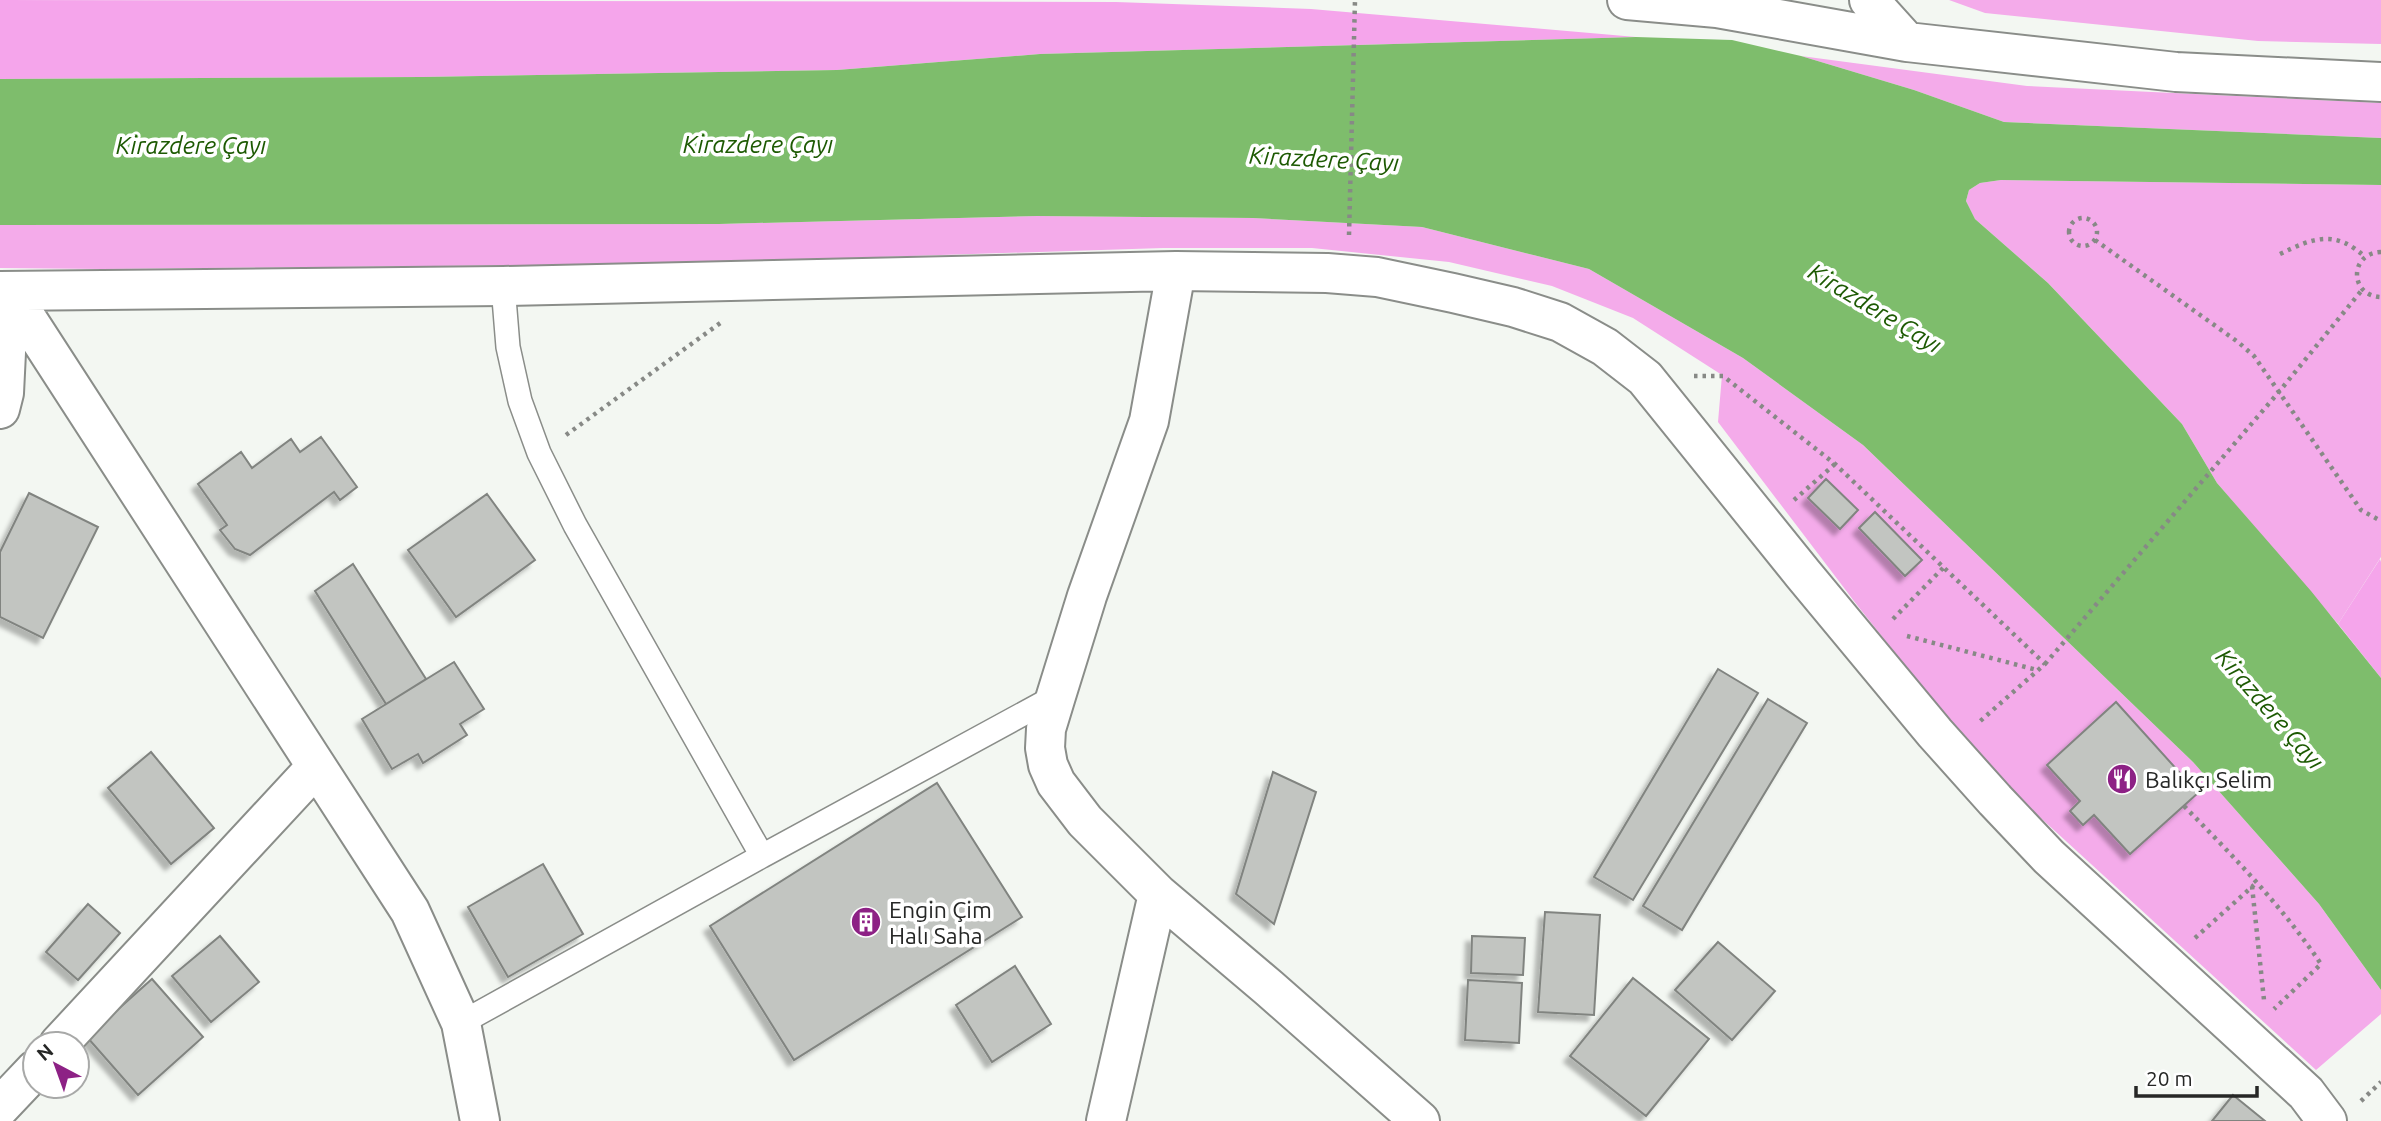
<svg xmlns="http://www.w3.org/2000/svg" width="2381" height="1121" font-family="Ubuntu,sans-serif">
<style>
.green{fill:#f4abea}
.forest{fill:#f5a5eb}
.water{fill:#7ebd6c}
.building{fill:#c2c5c1;stroke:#818480;stroke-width:2;filter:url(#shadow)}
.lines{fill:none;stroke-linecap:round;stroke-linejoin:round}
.lane-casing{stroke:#8a8d89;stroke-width:26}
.street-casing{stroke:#8a8d89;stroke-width:42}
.path{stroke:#878986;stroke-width:4.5;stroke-dasharray:3.5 5;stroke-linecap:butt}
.lane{stroke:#fff;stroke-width:23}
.street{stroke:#fff;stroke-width:38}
.labels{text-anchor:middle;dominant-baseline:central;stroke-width:7;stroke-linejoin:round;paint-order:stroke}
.poi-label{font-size:23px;fill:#262726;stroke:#fff;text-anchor:start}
.water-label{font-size:24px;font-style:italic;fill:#1d5a03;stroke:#fff}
</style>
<defs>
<filter id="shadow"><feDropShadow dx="-6" dy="6" stdDeviation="2" flood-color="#0004"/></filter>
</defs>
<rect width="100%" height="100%" fill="#f3f7f2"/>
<path class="green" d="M1949,0h432v44l-123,-3 -273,-28z
M1801,56l226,30 354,17v35l-377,-16 -90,-32z
M2001,180l380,5v372l-43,67 -121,-141 -35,-59 -134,-141 -73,-64 -9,-18 3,-11 11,-7z
M1037,216l216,2 169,9 167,42 154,89 120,87 330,317 126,142 62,86v24l-65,56 -296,-271 -63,-68 -100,-126 -139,-183 4,-47 -89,-57 -81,-32 -103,-24 -137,-14h-149l-507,16 -553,5 -103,-1v-43l719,-1z"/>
<path class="forest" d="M0,0l1116,2 195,7 325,28 -596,17 -203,16 -414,7 -423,2z
M2380,559l1,3v116l-43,-54z"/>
<path class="water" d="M1636,37l96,3 69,16 113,34 90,32 377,16v47l-380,-5 -21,3 -11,7 -3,11 9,18 73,64 134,141 35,59 94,108 70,87v312l-62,-86 -126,-142 -330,-317 -120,-87 -154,-89 -167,-42 -169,-9 -216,-2 -318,8 -719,1v-146l423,-2 414,-7 203,-16z"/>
<path class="building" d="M321,437l36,50 -17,13 -6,-8 -84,63 -15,-6 -15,-19 7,-5 -29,-41 43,-32 11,16 39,-29 9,13z
M1826,479l32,31 -18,19 -32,-31z
M29,493l69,34 -55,111 -43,-21v-65z
M487,494l48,66 -79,57 -48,-67z
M1875,512l47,48 -17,16 -46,-48z
M353,564l73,115 -40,25 -71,-113z
M454,662l30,47 -24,15 7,11 -44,28 -5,-9 -26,15 -30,-50z
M1718,669l40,24 -125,207 -39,-23z
M1768,699l39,24 -125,207 -39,-24z
M2116,702l82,91 -68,61 -36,-39 -11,10 -13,-14 10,-10 -33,-36z
M151,752l63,76 -43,36 -63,-76z
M1273,772l43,20 -42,132 -38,-30z
M937,783l85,134 -228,143 -84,-134z
M543,864l40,70 -75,43 -40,-70z
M88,904l32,29 -42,47 -32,-28z
M1545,912l55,3 -6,100 -56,-3z
M220,936l39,46 -48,40 -39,-46z
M1472,936l53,2 -2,37 -52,-2z
M1718,942l57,49 -43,49 -57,-50z
M1015,966l36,58 -59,38 -36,-57z
M1633,978l76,61 -63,77 -76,-60z
M152,979l51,58 -65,58 -51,-58z
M1468,980l54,3 -3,60 -54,-3z
M2233,1095l32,26h-53z"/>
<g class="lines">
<g class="lane-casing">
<path id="lane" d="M762,856l294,-160
M461,1023l301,-167 -187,-331 -36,-72 -19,-52 -12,-54 -5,-61"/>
</g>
<g class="street-casing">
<path id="street" d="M1627,0l90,8 190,34 269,30 205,10
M1869,0l38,42
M1176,271l-27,150 -62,175 -31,100 -10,33 -1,19 3,17 8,18 29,38 73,73 111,94 151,133
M0,291l503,-5 673,-15 151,2 50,4 76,16 60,14 47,15 45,25 40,31 158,196 132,159 60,67 54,57 257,236 21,28
M0,409l4,-16 5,-102 401,620 51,112 19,98
M59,1044l257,-277
M0,1107l35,-37
M1106,1121l52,-227"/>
</g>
<path class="path" d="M2069 232a14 14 0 1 1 28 0a14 14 0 1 1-28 0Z
M1349,235l6,-235
M2095,240l143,102 16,14 107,154 20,11
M2381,252c-32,1 -32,44 0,45
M2280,254c33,-16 55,-25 85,3
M1694,376h29l112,88 210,200 -67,59
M566,435l157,-114
M1794,500l41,-36
M1893,619l51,-52
M1907,636l130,34
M2045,664l233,-271 84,-103
M2184,806c49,50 98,100 137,158l-47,45
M2252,886l12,114
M2195,938l59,-53
M2361,1101l20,-19"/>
<use href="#lane" class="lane"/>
<use href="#street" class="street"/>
</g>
<defs>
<g id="restaurant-disc" transform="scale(1.575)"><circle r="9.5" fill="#8d2185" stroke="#fff"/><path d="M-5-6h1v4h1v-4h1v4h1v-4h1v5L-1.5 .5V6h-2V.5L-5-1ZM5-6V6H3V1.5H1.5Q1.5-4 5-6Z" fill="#fff"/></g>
<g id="building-disc" transform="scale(1.575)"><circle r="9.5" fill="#8d2185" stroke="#fff"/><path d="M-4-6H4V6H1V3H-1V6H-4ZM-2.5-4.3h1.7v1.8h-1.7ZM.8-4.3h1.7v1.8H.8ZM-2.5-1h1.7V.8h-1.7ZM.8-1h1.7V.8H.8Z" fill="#fff"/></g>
</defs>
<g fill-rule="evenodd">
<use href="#restaurant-disc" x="2122" y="779"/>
<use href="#building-disc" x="866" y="922"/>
</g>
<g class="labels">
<g class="poi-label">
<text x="2145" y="779">Balıkçı Selim</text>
<text x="889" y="909">Engin Çim<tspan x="889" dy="26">Halı Saha</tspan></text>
</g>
<g class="water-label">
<text x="758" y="144">Kirazdere Çayı</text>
<text x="191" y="145">Kirazdere Çayı</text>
<text transform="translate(1324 159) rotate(3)">Kirazdere Çayı</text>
<text transform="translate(1875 308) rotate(31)">Kirazdere Çayı</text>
<text transform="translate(2270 709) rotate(49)">Kirazdere Çayı</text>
</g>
</g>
<g transform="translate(56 1065) rotate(319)"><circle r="33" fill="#ffffff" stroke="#a8a9a8" stroke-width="2"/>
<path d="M0-5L12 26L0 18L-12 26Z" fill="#8d2185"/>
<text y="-10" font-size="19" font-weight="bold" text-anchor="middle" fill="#262726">N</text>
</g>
<path d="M2136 1086v10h121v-10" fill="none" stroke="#262726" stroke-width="3.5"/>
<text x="2146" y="1086" font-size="21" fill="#262726" stroke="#ffffff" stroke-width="5" paint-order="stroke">20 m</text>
</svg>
